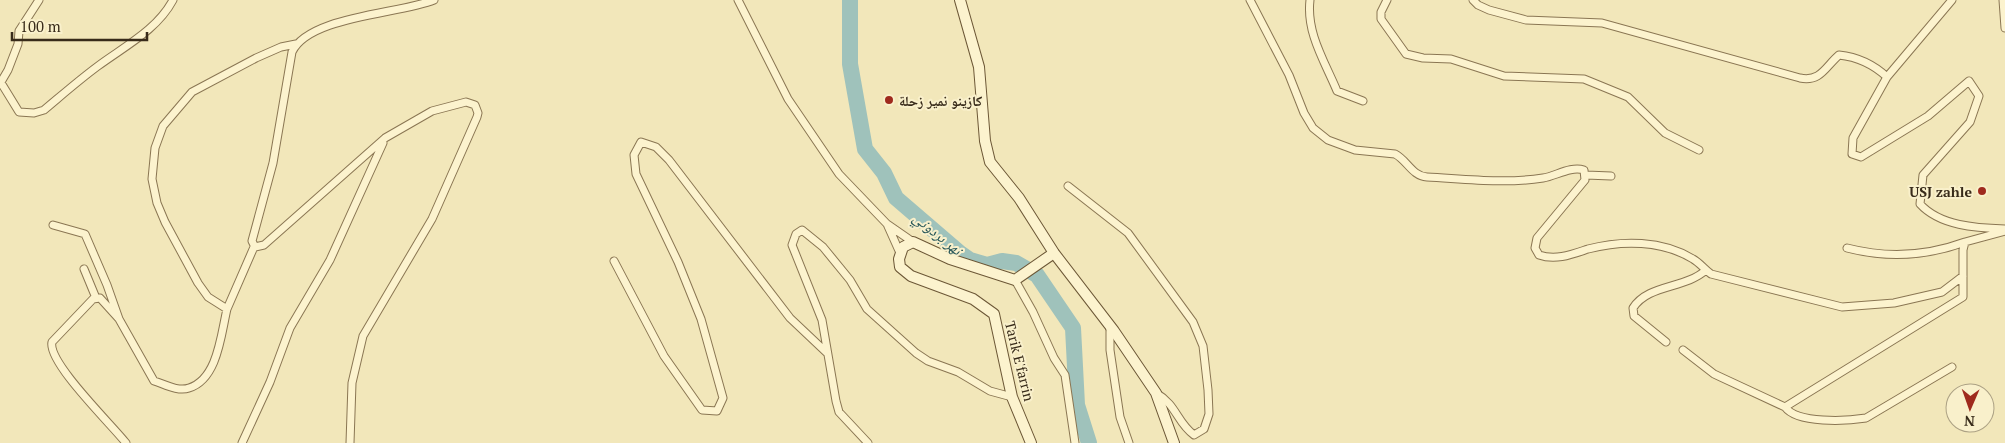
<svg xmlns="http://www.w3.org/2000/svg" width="2005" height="443" font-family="'PT Serif','Noto Naskh Arabic',serif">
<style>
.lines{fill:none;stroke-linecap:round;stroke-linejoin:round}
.river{stroke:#9fc2bb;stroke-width:16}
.street-casing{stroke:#8a7653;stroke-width:9}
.secondary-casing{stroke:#6c5736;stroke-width:12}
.street{stroke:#fcf3ce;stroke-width:7}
.secondary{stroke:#fcf3ce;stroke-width:10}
.poi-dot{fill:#9f2a1d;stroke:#f9f0cb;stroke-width:2}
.labels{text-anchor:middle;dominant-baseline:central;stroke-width:4;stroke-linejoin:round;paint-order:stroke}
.poi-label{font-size:14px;font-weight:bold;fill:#382b1a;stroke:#f9f0cb;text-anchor:start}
.street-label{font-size:14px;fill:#382b1a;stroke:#f9f0cb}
.water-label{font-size:15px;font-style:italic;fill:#275759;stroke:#f9f0cb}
</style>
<rect width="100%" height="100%" fill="#f2e7ba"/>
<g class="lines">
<path class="river" d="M850,0v64l15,85 19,24 12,25 64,55 10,7 17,5 15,-4 14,2 21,12 36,53 4,77 12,38"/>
<g class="street-casing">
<path id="street" d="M738,0l50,99 51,75 48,50
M1250,0l39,75 15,38 9,15 15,12 27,10 40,4c12,6 17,22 32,23 38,2 78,7 116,1 13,-2 27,-12 41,-8l1,10 -48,58 -2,10 4,7c17,6 34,-1 49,-6 34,-9 74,-9 105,10 7,4 11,10 18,15l131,33 52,-4 48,-11 21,-16
M1310,0c-4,33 15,62 27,91l26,10
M1387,0l-6,12v7l25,35 17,4 28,1 53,17 80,3 44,18 37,36 34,17
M1473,0l5,5 11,5 37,10 76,3 198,55c21,4 25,-11 39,-23 19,2 34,9 48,22
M1952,0l-65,77 -34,61 -1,16 9,3 67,-41 41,-35 10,15 -9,26 -47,53 -3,29c20,22 56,24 85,25
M2003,0l2,28
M0,81l19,31 15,1 10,-3c18,-15 35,-30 54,-44 27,-20 59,-36 75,-66
M1,82l7,-12 10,-26 1,-13 20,-31
M1586,175l25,1
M1068,186l60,47 65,89 10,24 5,44 1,24 -5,15 -10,6c-17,-12 -17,-30 -38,-42
M53,225l32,9 22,51 12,34
M1847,248c39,10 80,8 118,-6
M900,253l-13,-29 26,18
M614,261l50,95 38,54 15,1 6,-13 -22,-79 -23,-57 -42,-88 -2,-19 7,-13 15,5 13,13 121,158 37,35
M84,269l12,29
M1015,280l18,32 21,46 11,17 10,68
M227,309l27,-62
M1110,327v23l10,67 9,26
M1666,342l-32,-26 -1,-8c15,-24 52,-19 73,-38
M1683,350l31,24 71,33 178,-110v-47l2,-8 40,-11
M1785,407c12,17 62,14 81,11l86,-51
M126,443c-14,-18 -79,-81 -74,-101l41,-43 7,-1 19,21 35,62c10,3 24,11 35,7 29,-9 32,-54 38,-79l-19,-12 -10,-14 -33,-61 -8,-19 -5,-24 3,-31 8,-22 29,-34 64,-34 25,-11 15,-3
M242,443l28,-61 20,-54 40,-68 53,-117
M350,443l2,-60 11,-47 69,-117 45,-102 1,-4 -3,-8 -9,-3 -34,9 -47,27 -121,107 -9,2 -3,-6 21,-78 19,-111c17,-36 107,-38 142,-52
M868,443l-29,-31 -3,-11 -14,-81 -30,-75 4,-11 6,-4 21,17 27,33 17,29 49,44 12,8 30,11 32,19 22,6"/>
</g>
<g class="secondary-casing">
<path id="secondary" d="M960,0l19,67 6,74 5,21 29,36 35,55 60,78 42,62 18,50
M1031,443l-19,-46 -18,-83 -21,-15 -62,-23 -11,-9 -1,-8 4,-12 10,-5 37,17 65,21 39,-27"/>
</g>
<use href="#street" class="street"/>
<use href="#secondary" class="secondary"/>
</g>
<g class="poi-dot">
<circle cx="889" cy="100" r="5"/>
<circle cx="1982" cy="191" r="5"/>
</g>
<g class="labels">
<g class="poi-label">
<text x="899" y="100">كازينو نمير زحلة</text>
<text x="1972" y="191" text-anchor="end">USJ zahle</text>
</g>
<g class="street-label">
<text transform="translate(1020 361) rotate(76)">Tarik E'farrin</text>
</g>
<g class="water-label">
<text transform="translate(938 233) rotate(39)">نهر بردوني</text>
</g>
</g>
<g transform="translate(1970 408) rotate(182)"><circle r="24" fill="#f9f0cb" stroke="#aca184"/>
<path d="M0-4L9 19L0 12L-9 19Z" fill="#9f2a1d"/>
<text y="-8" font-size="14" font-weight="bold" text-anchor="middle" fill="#382b1a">N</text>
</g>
<path d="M12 32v8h135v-8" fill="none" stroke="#382b1a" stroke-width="2.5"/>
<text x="20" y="32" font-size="15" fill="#382b1a" stroke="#f9f0cb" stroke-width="4" paint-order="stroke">100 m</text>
</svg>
